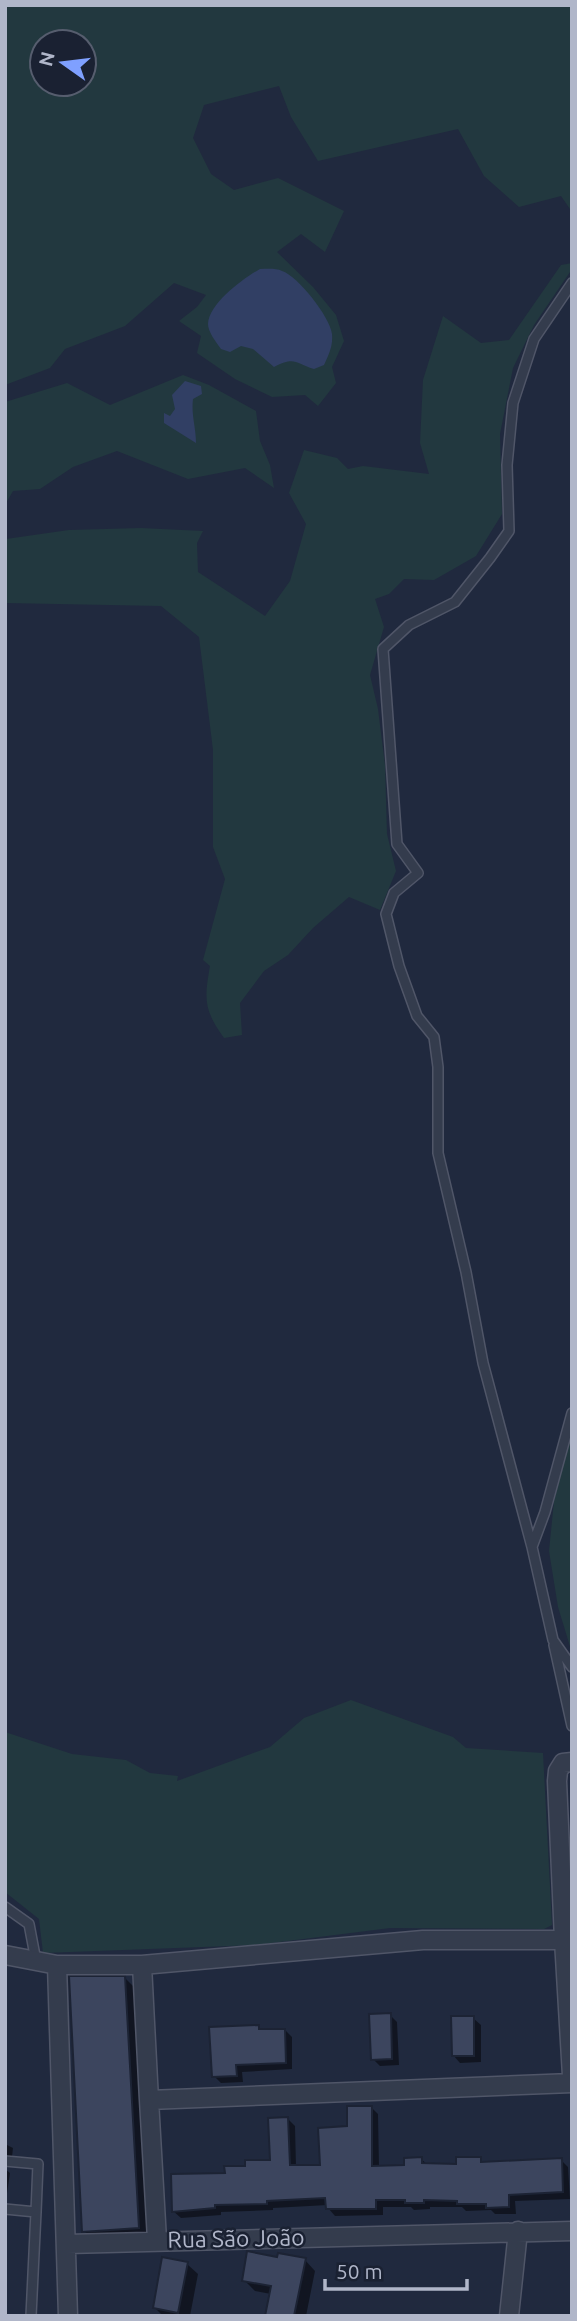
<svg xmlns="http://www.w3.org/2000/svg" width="577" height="2321" font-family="Ubuntu,sans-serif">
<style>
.green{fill:#22383f;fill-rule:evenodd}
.water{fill:#313f64}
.shadow{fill:#0007}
.building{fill:#3c455e;stroke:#1c2334;stroke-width:2}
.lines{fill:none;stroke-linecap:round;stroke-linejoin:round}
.service-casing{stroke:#505668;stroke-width:12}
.minor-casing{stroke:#505668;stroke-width:21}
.service{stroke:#343c4d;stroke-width:9}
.minor{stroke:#343c4d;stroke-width:18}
.labels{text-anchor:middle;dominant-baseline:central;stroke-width:5;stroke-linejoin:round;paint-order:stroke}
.street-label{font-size:23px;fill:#b0b6c9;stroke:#1a2132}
</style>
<rect width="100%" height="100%" fill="#20293e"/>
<path class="green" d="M5,5h567v207l-11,-16 -42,11 -35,-31 -26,-47 -140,32 -27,-44 -12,-31 -75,19 -11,33 18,36 23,16 44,-12 66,33 -19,41 -24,-18 -24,18 36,35 23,28 8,26 -12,26 4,16 -18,23 -13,-11 -33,2 -37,-18 -38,-26 4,-17 -22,-15 18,-14 9,-12 -32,-12 -49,43 -60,23 -15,19 -45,17zM42,42h42v42h-42z
M572,263v6l-38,56 -21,43 -13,66 2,80 -26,42 -42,24 -30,-1 -15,15 -14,5 9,28 -14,48 8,34 7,56 2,69 9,37 -16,39 -31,-13 -36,31 -25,27 -24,16 -24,32 2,32 -18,3c-20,-28 -20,-38 -14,-72l-7,-6 22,-81 -12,-32v-97l-14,-113 -38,-31 -156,-3v-66l1,2 63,-9 72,-2 62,3 -6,12 1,29 67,44 25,-35 16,-57 -17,-31 15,-43 33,8 11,11 15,-3 66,8 -9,-31 3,-63 20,-64 38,27 28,-3 52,-75z
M183,375l26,10 47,26 4,30 10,24 4,23 -29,-20 -57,11 -71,-28 -44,16 -33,22 -27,2 -8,14v-103l62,-19 43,22z
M572,1430v223l-14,-46 -9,-56 5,-50z
M351,1700l102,37 13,11 77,5 9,172 -8,4 -154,-1 -134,17 -213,8 -4,-34 -34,-27v-160l67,22 54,6 24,13 28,3 -1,5 93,-34 34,-29z"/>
<path class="water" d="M260,269c7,0 16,-1 22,2 16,5 48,46 50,63 1,12 -3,20 -8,31l-10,4c-19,-6 -19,-13 -40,-2l-21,-18 -12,-3 -11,6 -9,-3c-5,-7 -13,-17 -13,-25 1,-21 36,-46 52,-55z
M185,381l16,5 1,8 -9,5c-2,16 3,28 3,44l-32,-20v-10l6,3 5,-7 -3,-14z"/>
<path class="shadow" d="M125,1978l11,11 13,250 -54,3 -11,-11z
M390,2015l7,7 2,43 -19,1 -7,-7z
M473,2018l8,7v37l-21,1 -7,-8z
M258,2026l4,5 23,-1 7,7v32l-50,3 1,10 -22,1 -7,-7z
M371,2107l7,7 1,53h27l15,-8 7,6h30l22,-6 5,5 76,-4 7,7 2,32 -55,2 1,13h-21l-4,-4 -25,1 -4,-4h-32v2l-16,1 -3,-3h-28v8l-48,1 -7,-8v-3l-55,3v2l-52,2v3l-40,3 -8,-7 53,-37 46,-12 16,-43 7,7 1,40 26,1 27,-39z
M5,2144l8,4 -1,9h-7z
M5,2169l5,4 -5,34z
M278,2259l27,1 10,11 -9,45h-39l4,-22 -16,-3 -11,-11z
M187,2264l11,10 -8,42h-27l-8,-8z"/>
<path class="building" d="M69,1976h56l14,252 -57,4z
M391,2013l1,46 -21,1 -2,-46z
M451,2016h23v40h-22z
M259,2025v4h26l1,34 -50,2 1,11 -25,1 -3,-50z
M347,2106h25v60l32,-1v-7l18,-1v6l34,1v-7h25v5l81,-4 1,34 -54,3v12l-23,1v-4h-29v-3l-33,-1v3h-19v-3h-29v9h-50l-1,-11 -58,3v3l-52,1v3l-43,4 -1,-38 54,-1 -1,-7h21v-6h25l-2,-42 20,-1 2,48h30l-2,-37 29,-2z
M247,2251l30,6 1,-4 28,5 -12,58h-29l6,-30 -29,-5z
M162,2257l26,5 -10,51 -25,-5z"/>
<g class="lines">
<g class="service-casing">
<path id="service" d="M572,1413l-27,99 -13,35 21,93 19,27
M532,1547l-49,-184 -17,-91 -28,-119v-86l-4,-30 -17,-21 -18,-50 -13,-52 8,-21 24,-20 -21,-29 -14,-195 26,-24 46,-23 35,-44 19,-27 -2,-66 6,-62 21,-64 38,-56
M554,1645l18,81
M5,1907l24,17 7,37
M5,2161l33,3 -2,48
M5,2209l31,3 -5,104"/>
</g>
<g class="minor-casing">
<path id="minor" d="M564,1940l8,136
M5,1955l52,10h85l281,-25h141l-7,-159 1,-10 5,-8 9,-1
M57,1965l11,351
M142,1965l7,135
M157,2240l-8,-140 423,-17
M67,2244l505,-13
M509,2316l9,-85"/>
</g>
<use href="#service" class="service"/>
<use href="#minor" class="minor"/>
</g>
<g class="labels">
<g class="street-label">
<text transform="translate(236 2238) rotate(-1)">Rua São João</text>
</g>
</g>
<rect width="577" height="2321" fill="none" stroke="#b0b6c9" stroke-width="14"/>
<g transform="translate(63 63) rotate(284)"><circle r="33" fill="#1a2132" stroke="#565d6e" stroke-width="2"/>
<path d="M0-5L12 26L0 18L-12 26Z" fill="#7fa0ff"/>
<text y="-10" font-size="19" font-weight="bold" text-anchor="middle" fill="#b0b6c9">N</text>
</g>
<path d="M325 2279v10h142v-10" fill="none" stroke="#b0b6c9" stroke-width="3.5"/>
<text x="336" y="2279" font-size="21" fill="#b0b6c9" stroke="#1a2132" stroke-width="5" paint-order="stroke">50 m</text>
</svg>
